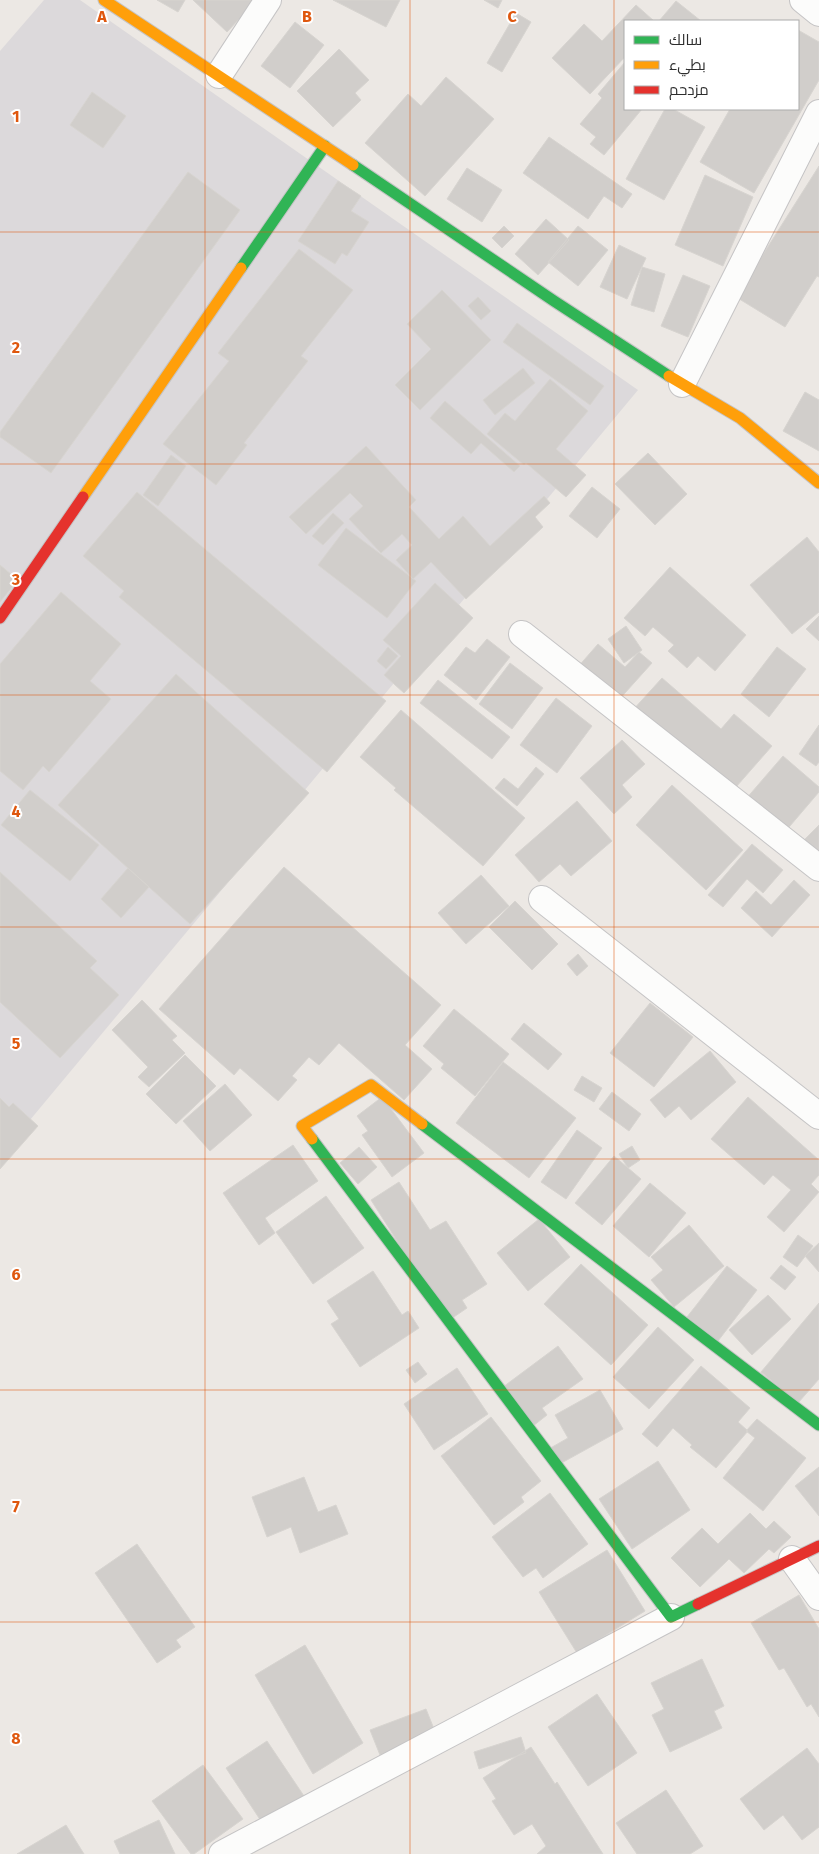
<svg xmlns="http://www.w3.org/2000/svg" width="819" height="1854" font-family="'Fira Sans',Cairo,sans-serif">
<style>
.industrial{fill:#dcd9db}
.building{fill:#d1cecb;stroke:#d7d4d0}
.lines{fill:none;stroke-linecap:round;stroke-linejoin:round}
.street-casing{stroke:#c5c4c5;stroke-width:28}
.fast-casing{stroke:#c5c4c5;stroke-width:13}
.slow-casing{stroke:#c5c4c5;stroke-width:13}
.jam-casing{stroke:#c5c4c5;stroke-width:13}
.street{stroke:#fcfcfb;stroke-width:26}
.fast{stroke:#30b455;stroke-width:11}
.slow{stroke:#ff9f0a;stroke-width:11}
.jam{stroke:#e5322d;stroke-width:11}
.grid{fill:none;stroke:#df570e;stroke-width:1;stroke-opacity:0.55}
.grid-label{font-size:16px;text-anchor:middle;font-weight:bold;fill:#df570e;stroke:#fff;stroke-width:4;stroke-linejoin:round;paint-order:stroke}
</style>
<rect width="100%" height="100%" fill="#ece8e4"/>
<path class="industrial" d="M44,0h36l558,390 -638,766v-1105z"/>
<path class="building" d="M157,0h28l-7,12z
M193,0h64l-30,32z
M333,0h67l-14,27z
M484,0h18l-4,8z
M676,1l25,20h-42z
M636,5l18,16h-29v36l-35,37 -38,-36 32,-34 18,17z
M516,13l15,9 -29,50 -15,-9z
M295,22l29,23 -34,43 -29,-22z
M798,30l21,12v38l-65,113 -54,-31 30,-53h68z
M339,49l30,31 -14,13 6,7 -28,27 -36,-36z
M625,62v47h17l-38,46 -14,-11 6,-7 -16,-13 22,-26 -4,-4z
M446,77l48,42 -69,77 -60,-53 43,-49 13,12z
M92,92l34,24 -23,32 -33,-23z
M665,109h8l32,18 -41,73 -38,-21z
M549,137l83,57 -10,14 -18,-12 -16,23 -65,-46z
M819,166v111l-2,-1 -32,51 -49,-30z
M467,168l35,22 -20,32 -35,-23z
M188,172l52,38 -189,263 -51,-36v-5z
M705,175l48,22 -30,69 -48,-21z
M338,181l23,15 -10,15 18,11 -22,34 -5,-3 -7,11 -37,-23z
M546,219l23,21 -31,35 -23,-21z
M504,226l10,10 -12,12 -10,-10z
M578,226l30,24 -30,36 -30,-24z
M619,245l27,13 -19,41 -27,-12z
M299,249l54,41 -52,66 7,5 -64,82 3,2 -31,40 -53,-41 66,-83 -11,-8z
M642,267l23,7 -11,38 -23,-7z
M683,275l27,11 -22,51 -27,-11z
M442,290l49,50 -71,70 -25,-25 36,-36 -24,-25z
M478,297l13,14 -10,9 -13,-14z
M517,323l87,63 -14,19 -87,-63z
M523,368l12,15 -40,32 -12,-15z
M550,379l38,32 -32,38 30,26 -20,22 -40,-34 -2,2 -37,-31 18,-21 10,8z
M805,392l14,8v51l-36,-20z
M445,401l75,65 -6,6 -33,-29 -10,11 -41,-36z
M366,446l50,54 -7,7 30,32 24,-23 27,30 54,-50 6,7 -15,14 8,10 -77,72 -35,-37 -18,17 -17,-19 16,-15 -10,-11 -21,19 -32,-34 14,-13 -13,-13 -44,41 -17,-17z
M648,453l39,41 -32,31 -40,-41z
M171,455l15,11 -28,40 -15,-11z
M592,487l28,22 -23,29 -28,-22z
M137,492l249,209 -59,71 -208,-175 5,-6 -41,-35z
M333,513l11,10 -21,22 -11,-9z
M346,528l70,53 -29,37 -69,-53z
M807,537l12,15v60l-27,22 -42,-49z
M0,565l18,15 -18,22z
M670,567l76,68 -31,36 -17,-15 -11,12 -19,-17 6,-6 -21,-18 -8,9 -21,-18z
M435,583l38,35 -69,75 -20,-18 17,-19 -18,-16z
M61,592l60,52 -31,37 21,18 -62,73 -6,-6 -20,24 -23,-19v-107z
M819,616v25l-13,-12z
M626,626l16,24 -18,13 -16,-24z
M487,639l23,18 -34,43 -32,-25 22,-28 9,6z
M598,644l27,23 14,-15 13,11 -36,40 -39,-35z
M388,647l10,9 -12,13 -9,-8z
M777,647l29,22 -37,48 -28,-23z
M510,663l33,25 -31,41 -33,-25z
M176,674l133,119 -119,131 -132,-119z
M662,678l59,51 13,-15 38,32 -43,49 -97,-84z
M438,680l72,57 -18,22 -72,-56z
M556,698l36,28 -35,47 -37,-28z
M401,710l124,108 -42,48 -89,-76 2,-2 -36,-31z
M819,725v37l-3,4 -17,-12z
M622,740l23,24 -23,21 10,12 -18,17 -34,-36z
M783,756l36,31v5l-35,41 -39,-33z
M536,767l8,7 -27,32 -22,-18 9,-10 14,11z
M672,785l71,65 -37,40 -70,-65z
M30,790l69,55 -29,36 -69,-56z
M577,801l35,40 -41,35 -11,-12 -21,18 -24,-27z
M819,825v33l-17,-16z
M752,844l31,26 -20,23 -16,-14 -24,28 -15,-12z
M284,867l157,138 -36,40 27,24 -28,31 -65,-57 -20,22 -10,-8 -17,19 5,4 -19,21 -38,-33 -6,7 -75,-66z
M128,868l21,19 -28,31 -20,-19z
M0,872l97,89 -7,7 29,27 -59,63 -60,-56z
M481,875l28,31 -43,38 -28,-31z
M794,880l16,15 -38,42 -31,-29 15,-17 15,14z
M515,901l43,43 -26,26 -43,-43z
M578,954l10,12 -11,10 -10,-12z
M142,1000l35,36 -5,4 13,13 -36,34 -11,-10 10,-10 -36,-37z
M650,1003l43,34 -39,50 -44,-34z
M454,1009l55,45 -34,42 -34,-28 3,-4 -21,-18z
M524,1023l38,31 -14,16 -37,-31z
M710,1051l26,31 -45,38 -12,-14 -14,12 -15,-18z
M185,1055l31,31 -40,38 -30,-30z
M503,1062l73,56 -47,60 -73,-55z
M582,1076l20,12 -8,14 -20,-12z
M225,1084l27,31 -42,36 -27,-30z
M612,1092l29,22 -12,17 -30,-22z
M382,1097l42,56 -32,24 -30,-42 6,-4 -11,-15z
M748,1097l71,63v15l-8,9 8,8 -35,40 -17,-15 24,-27 -18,-15 -9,10 -53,-46z
M0,1098l9,9 4,-4 25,23 -38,43z
M577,1130l25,18 -36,51 -25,-17z
M293,1145l25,36 -53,37 10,15 -16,12 -36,-52z
M632,1146l8,14 -12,8 -9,-14z
M359,1147l18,20 -19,17 -18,-21z
M614,1156l27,23 -39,46 -27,-22z
M399,1182l31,48 16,-9 41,63 -25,16 5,8 -19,13 -77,-121z
M650,1183l36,30 -37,44 -36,-31z
M326,1196l38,52 -51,36 -37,-52z
M539,1219l31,38 -42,34 -31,-38z
M689,1225l35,41 -50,41 -23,-27 12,-10 -12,-13z
M798,1235l15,11 -16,21 -14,-10z
M819,1243v29l-14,-16z
M581,1264l67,61 -37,40 -67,-61z
M781,1265l15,12 -11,13 -15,-12z
M727,1266l30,24 -39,51 -31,-24z
M373,1271l29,44 6,-4 11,17 -59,39 -29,-43 8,-5 -12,-18z
M768,1295l23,24 -39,36 -23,-25z
M819,1303v76l-21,24 -37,-31z
M658,1327l36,33 -45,49 -36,-32z
M558,1346l25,33 -41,29 5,7 -14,11 -30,-39z
M418,1362l9,12 -12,9 -9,-13z
M701,1366l49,42 -12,14 10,9 -32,37 -26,-21 2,-2 -19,-17 -16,19 -15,-13z
M457,1368l31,46 -54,36 -30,-46z
M600,1390l23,39 -67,37 -9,-16 21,-12 -13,-23z
M491,1417l50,64 -20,16 3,5 -30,23 -53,-69z
M757,1419l49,39 -43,53 -40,-33 32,-40 -9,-7z
M658,1461l32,49 -58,39 -33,-50z
M819,1467v49l-24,-30z
M304,1477l14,35 18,-7 12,29 -48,19 -9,-26 -24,10 -15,-40z
M550,1493l38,51 -45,34 -7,-10 -13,9 -31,-40z
M750,1513l16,16 8,-8 17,16 -17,16 -5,-4 -25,24 -15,-14 -29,28 -29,-29 31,-30 16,16z
M137,1544l58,83 -19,13 5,7 -24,16 -62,-90z
M607,1550l38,61 -68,42 -38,-61z
M799,1595l20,34v88l-8,-13 -4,3 -23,-39 -5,2 -28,-47z
M305,1645l58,98 -50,31 -58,-99z
M702,1659l22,47 -10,5 8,17 -52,24 -18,-37 12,-6 -13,-26z
M597,1694l40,59 -49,33 -40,-59z
M426,1709l10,25 -56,21 -10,-25z
M521,1737l5,16 -47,16 -5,-17z
M267,1741l37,55 -41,28 -37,-56z
M531,1747l24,37 2,-2 46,72h-66l9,-8 -14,-22 -18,11 -22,-34 4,-2 -13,-21z
M807,1748l12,16v63l-17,13 -19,-25 -19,15 -24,-31z
M203,1765l40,54 -49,35h-3l-39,-53z
M666,1790l37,56 -13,8h-53l-21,-31z
M159,1820l16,34h-55l-6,-13z
M66,1825l18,29h-67z"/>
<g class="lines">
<g class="street-casing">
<path id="street" d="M803,0l16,13
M219,75l49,-75
M682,384l137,-271
M522,634l297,234
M542,899l277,217
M792,1559l27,38
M222,1854l449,-237"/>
</g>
<g class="fast-casing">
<path id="fast" d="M353,165l201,136 115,75
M241,268l84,-122
M422,1124l397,301
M312,1139l359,478 27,-13"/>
</g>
<g class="slow-casing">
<path id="slow" d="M104,0l249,165
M669,376l71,42 79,65
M83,497l158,-229
M312,1139l-10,-13 69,-41 51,39"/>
</g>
<g class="jam-casing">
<path id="jam" d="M0,618l83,-121
M698,1604l121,-58"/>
</g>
<use href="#street" class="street"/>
<use href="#fast" class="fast"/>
<use href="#slow" class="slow"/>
<use href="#jam" class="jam"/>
</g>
<path class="grid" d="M205,0v1854M410,0v1854M614,0v1854M0,232h819M0,464h819M0,695h819M0,927h819M0,1159h819M0,1390h819M0,1622h819"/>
<g class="grid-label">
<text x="102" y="22">A</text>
<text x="307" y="22">B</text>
<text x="512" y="22">C</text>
<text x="16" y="122">1</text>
<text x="16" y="353">2</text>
<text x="16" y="585">3</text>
<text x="16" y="817">4</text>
<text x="16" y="1049">5</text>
<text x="16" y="1280">6</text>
<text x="16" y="1512">7</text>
<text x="16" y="1744">8</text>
</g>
<rect x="624" y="20" width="175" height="90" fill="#ffffff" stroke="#ababab"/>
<rect x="634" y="36" width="25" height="8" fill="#30b455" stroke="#ababab"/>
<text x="669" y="45" font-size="15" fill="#2e2e2e">سالك</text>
<rect x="634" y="61" width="25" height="8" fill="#ff9f0a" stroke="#ababab"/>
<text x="669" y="70" font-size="15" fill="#2e2e2e">بطيء</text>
<rect x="634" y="86" width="25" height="8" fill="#e5322d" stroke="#ababab"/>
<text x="669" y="95" font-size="15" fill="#2e2e2e">مزدحم</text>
</svg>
